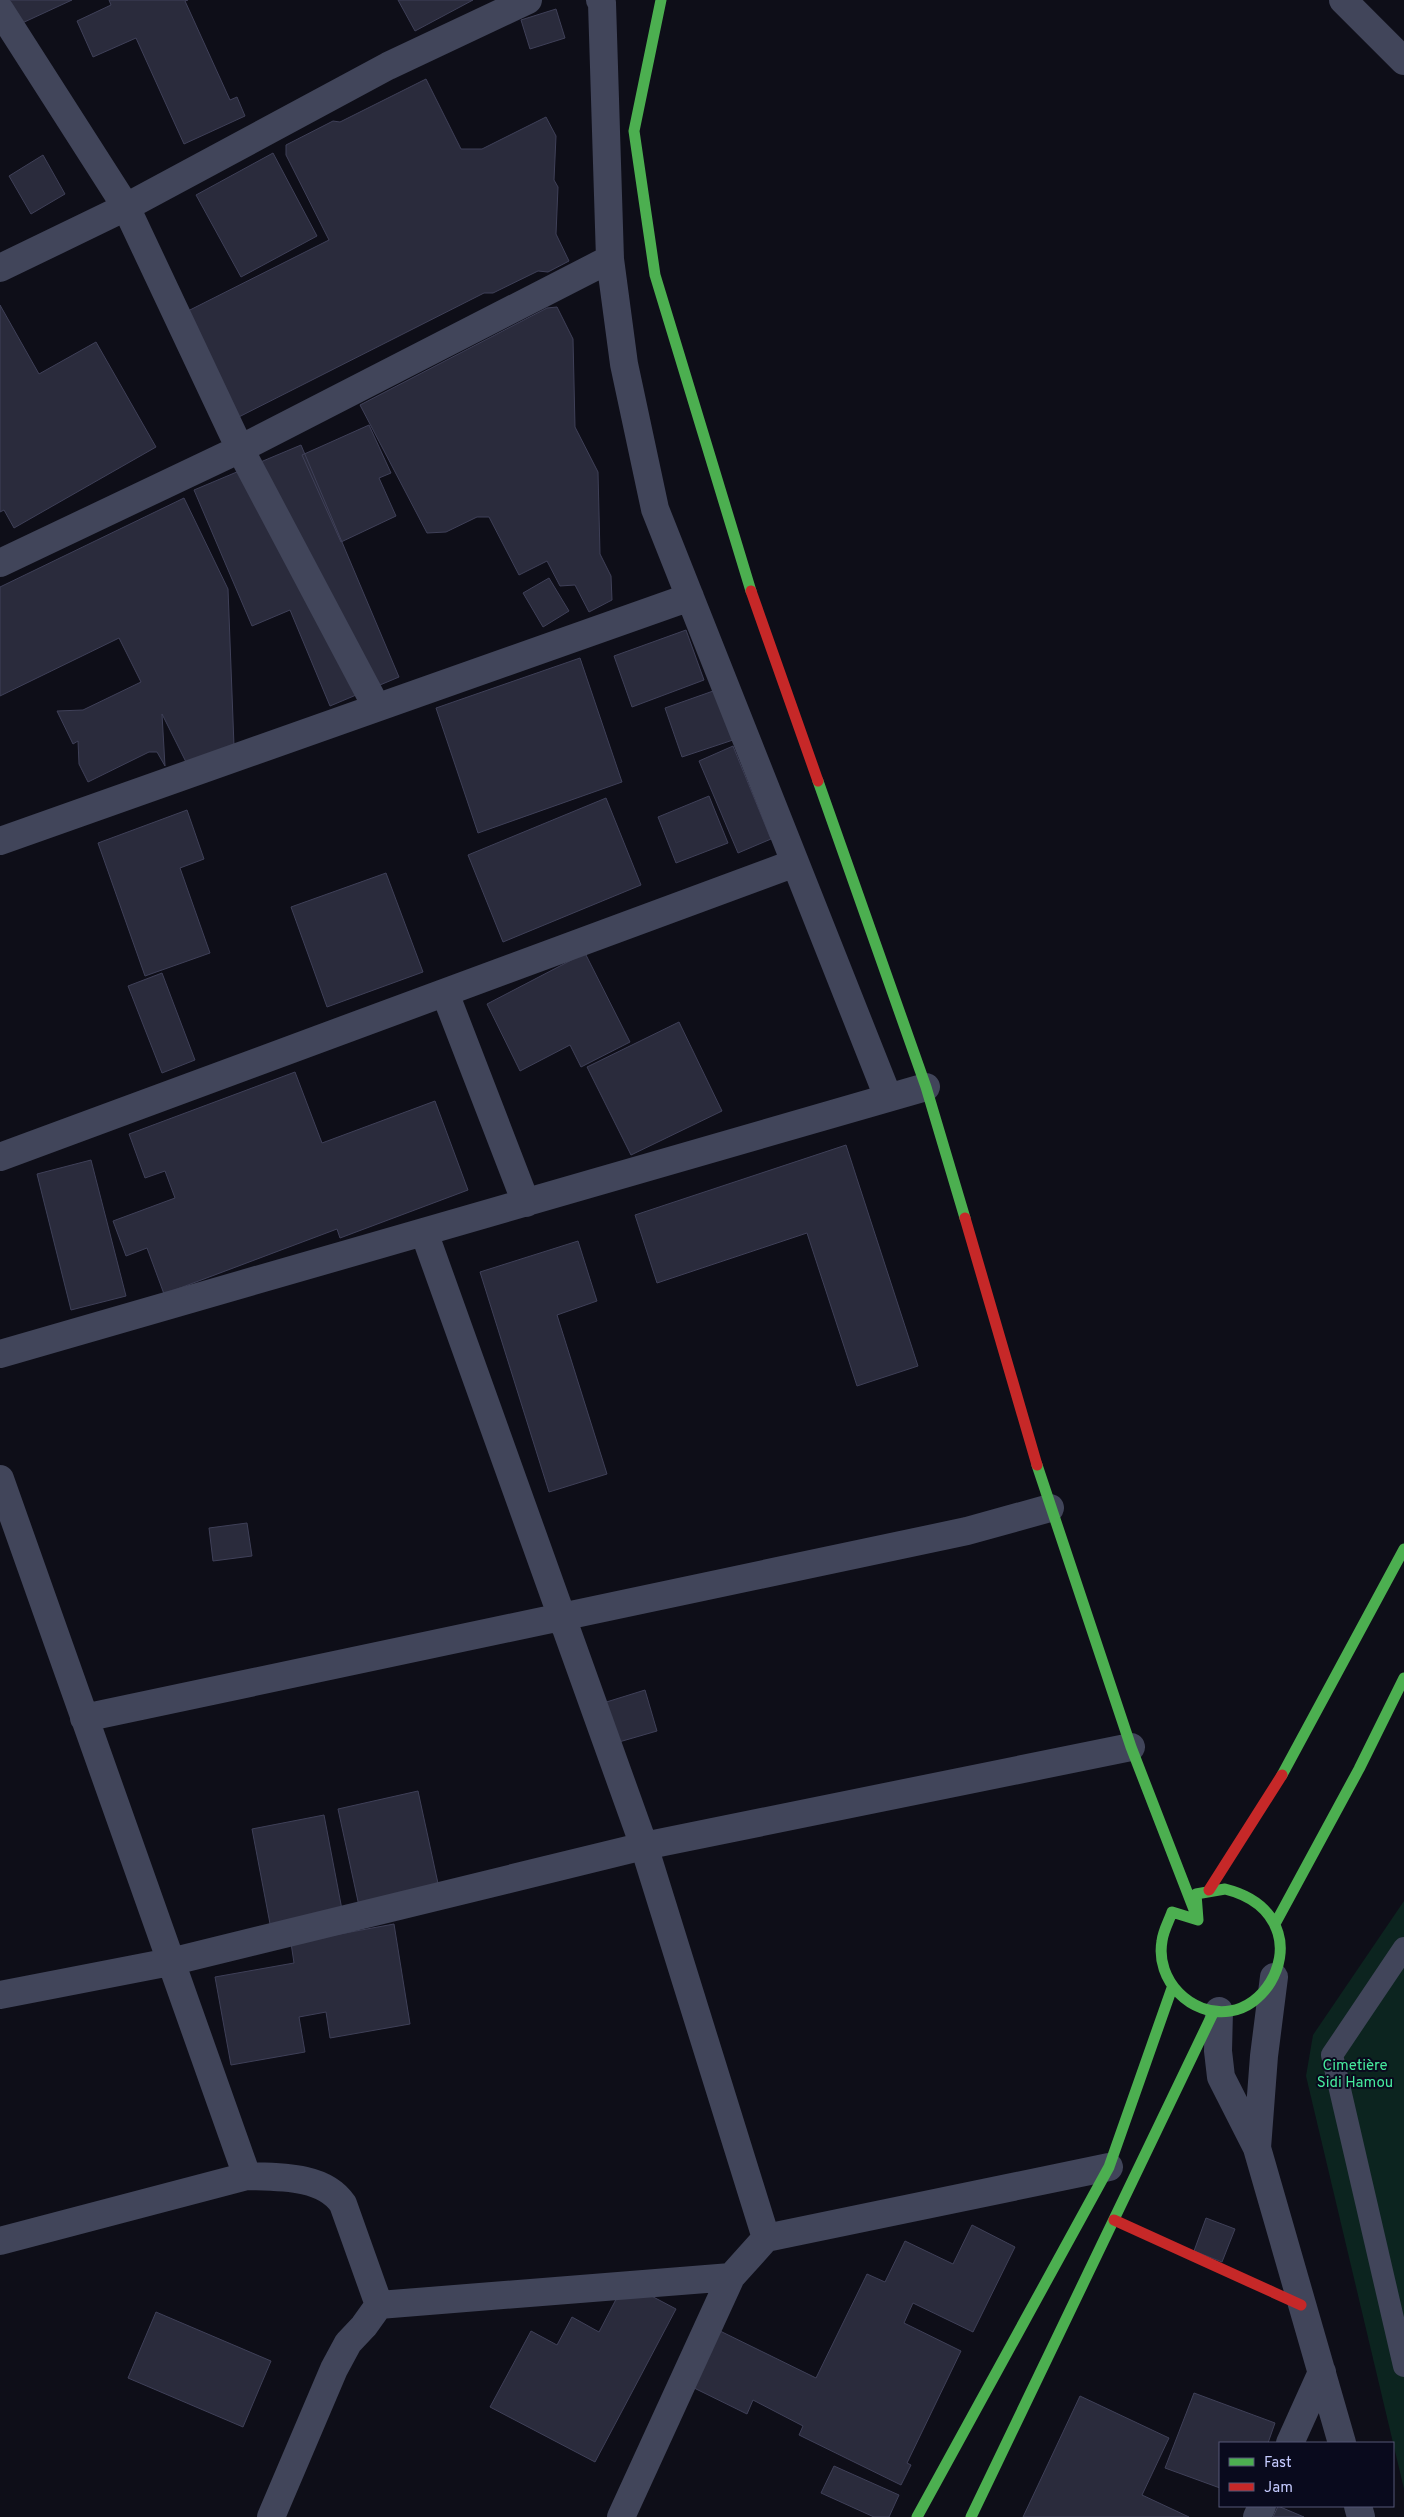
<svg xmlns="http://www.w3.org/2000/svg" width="1404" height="2517" font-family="Overpass,sans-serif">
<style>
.green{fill:#0c241f}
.building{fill:#2a2b3c;stroke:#3f4058}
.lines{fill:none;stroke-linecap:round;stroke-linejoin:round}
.lane{stroke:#41455a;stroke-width:22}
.street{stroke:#41455a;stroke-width:28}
.fast{stroke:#4caf50;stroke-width:11}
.jam{stroke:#c62828;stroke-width:11}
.labels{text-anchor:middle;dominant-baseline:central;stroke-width:4;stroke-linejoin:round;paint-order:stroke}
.park-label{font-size:15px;fill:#46ea9d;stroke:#090a1d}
</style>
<rect width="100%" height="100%" fill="#0e0e18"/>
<path class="green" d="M1404,1901v588l-98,-413 7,-41z"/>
<path class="building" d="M9,0h63l-52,24z
M109,0h79l-3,1 45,99 7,-3 8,19 -61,28 -48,-106 -43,19 -16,-36 34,-16z
M398,0h75l-58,31z
M556,9l9,29 -35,11 -9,-29z
M426,79l35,70h21l64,-32 10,19 -2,44 4,7 -2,47 13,27 -21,11 -10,-1 -45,22h-9l-263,133 -53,-105 161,-81 -43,-85v-10l47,-24 7,1z
M273,153l44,83 -76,41 -45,-82z
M43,155l22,39 -34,20 -22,-38z
M0,305l39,69 57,-32 60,105 -142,81 -10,-18 -4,2z
M557,307l16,32 2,88 23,45 2,82 11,22 1,24 -23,12 -14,-27 -15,1 -13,-25 -28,14 -30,-58h-12l-31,15 -19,1 -67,-128 187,-97z
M369,425l22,48 -12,5 17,38 -55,26 -39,-87z
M301,445l98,232 -69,29 -40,-96 -38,16 -58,-136z
M184,498l44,91 6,157 -45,22 -27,-54 3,52 -8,-14h-8l-61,30 -9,-18 -1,-23 -5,3 -16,-33 26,-1 58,-28 -22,-44 -119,58v-109z
M549,578l20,33 -26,16 -20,-34z
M686,630l18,50 -72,27 -18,-51z
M580,658l42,124 -144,51 -42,-125z
M716,690l17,50 -51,17 -17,-49z
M733,746l38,93 -33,14 -39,-92z
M709,796l19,47 -52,20 -18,-46z
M606,798l35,87 -138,57 -35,-87z
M187,810l17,49 -24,9 30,85 -65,23 -47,-133z
M386,873l37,99 -96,35 -36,-100z
M585,953l45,89 -49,25 -11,-22 -50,26 -33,-67z
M162,973l33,87 -33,13 -34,-87z
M679,1022l43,89 -91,44 -44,-88z
M295,1072l27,71 113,-42 33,89 -128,48 -3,-9 -173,65 -17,-46 -21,8 -13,-35 62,-23 -10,-27 -20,7 -16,-44z
M846,1145l72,221 -61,20 -50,-153 -150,50 -22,-68z
M91,1160l35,136 -55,14 -34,-136z
M578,1241l19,60 -40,14 50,159 -58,18 -69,-220z
M247,1523l5,33 -39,5 -4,-33z
M645,1690l12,41 -45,13 -12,-40z
M418,1791l21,97 -80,18 -21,-97z
M324,1815l19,100 -72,14 -19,-100z
M394,1924l16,100 -80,14 -4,-26 -27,5 6,35 -74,13 -16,-88 79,-14 -3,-20z
M1206,2218l29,11 -13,33 -28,-11z
M972,2225l43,22 -42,85 -60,-29 -9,20 57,28 -54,112 4,2 -10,20 -102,-50 4,-9 -50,-26 -6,14 -57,-28 28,-56 98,48 51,-104 18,8 20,-41 48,23z
M625,2282l51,27 -81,153 -105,-55 41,-76 26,14 15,-28 27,15z
M156,2312l115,49 -28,66 -115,-49z
M1194,2393l81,30 -7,20h-48v45l-55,-20z
M1080,2396l89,42 -27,57 47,22h-166z
M834,2466l65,29 -10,22h-15l-53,-24z
M1278,2506l26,11h-31z"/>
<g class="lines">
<path class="lane" d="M1404,1948l-72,107 72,311"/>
<path class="street" d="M600,0l2,3 8,256 14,105 31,145 233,588
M1343,0l61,61
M0,10l126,197 114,242 136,257
M0,268l126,-61 262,-141 140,-66
M0,563l240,-114 370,-190
M0,841l690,-244
M445,993l81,210
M0,1157l795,-294
M424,1232l220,614 122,392
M0,1354l926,-267
M0,1479l247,697
M84,1718l883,-187 83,-23
M0,1995l170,-33 474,-116 487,-99
M1219,2011l-1,40 3,26 36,71 85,295
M1257,2148l7,-92 10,-79
M0,2241l247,-65c31,1 77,-1 96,28l36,101
M1290,2443l32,-71
M1358,2506l3,11
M271,2517l63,-148 14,-26 16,-17 15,-21 352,-28 35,-39 343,-71
M621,2517l110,-240
M1257,2517l5,-11"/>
<path class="fast" d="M661,0l-27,131 21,144 96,316
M818,781l108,306 39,131
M1037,1465l94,282 67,173
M1282,1775l122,-226
M1225,1889c24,6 45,19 53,44 10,32 -14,73 -48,78 -39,6 -75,-31 -68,-70 1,-10 7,-20 10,-29l26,8 -2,-26z
M1275,1924l84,-155 45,-91
M917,2517l192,-350 63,-179
M971,2517l243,-506"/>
<path class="jam" d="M751,591l67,190
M965,1218l72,247
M1209,1890l73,-115
M1114,2220l187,85"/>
</g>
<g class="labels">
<g class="park-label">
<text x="1355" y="2066">Cimetière<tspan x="1355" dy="17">Sidi Hamou</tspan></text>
</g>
</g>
<rect x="1219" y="2442" width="175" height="65" fill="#090a1d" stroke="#545777"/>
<rect x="1229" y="2458" width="25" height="8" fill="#4caf50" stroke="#545777"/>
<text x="1264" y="2467" font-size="15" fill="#c5cbff">Fast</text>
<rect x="1229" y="2483" width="25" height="8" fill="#c62828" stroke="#545777"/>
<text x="1264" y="2492" font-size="15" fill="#c5cbff">Jam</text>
</svg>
